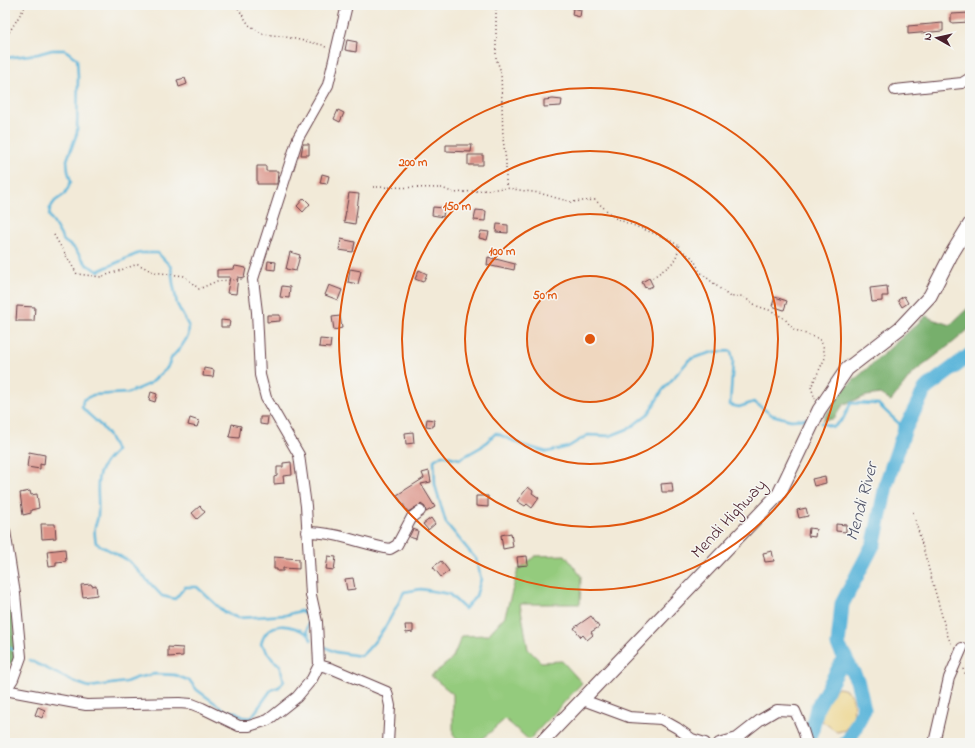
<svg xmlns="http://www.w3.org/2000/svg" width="975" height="748" font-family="'Indie Flower',sans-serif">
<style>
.green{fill:#94cb7d;stroke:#6f7554}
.forest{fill:#77af6c;stroke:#60674c}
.sand{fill:#eeda9e;stroke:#9c7c64}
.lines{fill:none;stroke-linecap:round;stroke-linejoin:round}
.stream{stroke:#5db6da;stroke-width:2.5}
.river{stroke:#5db6da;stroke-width:15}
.building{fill:#dc9489}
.minor-casing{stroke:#633d45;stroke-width:12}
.major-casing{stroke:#633d45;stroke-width:15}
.path{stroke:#633d45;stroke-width:1.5;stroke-dasharray:1 3;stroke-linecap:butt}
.minor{stroke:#fff;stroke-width:10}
.major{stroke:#fff;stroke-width:13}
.ring{fill:none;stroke:#e0560e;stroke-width:2}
.labels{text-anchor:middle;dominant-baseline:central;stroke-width:3;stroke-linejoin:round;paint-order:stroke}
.street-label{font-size:17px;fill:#4a1f2b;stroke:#f6f6f2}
.water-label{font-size:18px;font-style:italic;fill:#515468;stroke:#f6f6f2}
.centre{fill:#e0560e;stroke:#f6f6f2;stroke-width:2}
.ring-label{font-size:12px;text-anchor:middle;font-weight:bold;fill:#e0560e;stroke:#f6f6f2;stroke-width:3;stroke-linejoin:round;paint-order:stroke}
</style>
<rect width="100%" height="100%" fill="#f6f6f2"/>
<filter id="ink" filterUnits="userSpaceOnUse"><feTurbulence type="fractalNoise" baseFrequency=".025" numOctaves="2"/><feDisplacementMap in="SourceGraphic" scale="8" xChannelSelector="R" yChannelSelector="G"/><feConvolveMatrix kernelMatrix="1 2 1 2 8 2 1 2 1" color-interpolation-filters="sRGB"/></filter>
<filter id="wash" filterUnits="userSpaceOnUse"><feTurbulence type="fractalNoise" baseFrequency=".012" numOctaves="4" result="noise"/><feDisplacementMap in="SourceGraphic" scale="16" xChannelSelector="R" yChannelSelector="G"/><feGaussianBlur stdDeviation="0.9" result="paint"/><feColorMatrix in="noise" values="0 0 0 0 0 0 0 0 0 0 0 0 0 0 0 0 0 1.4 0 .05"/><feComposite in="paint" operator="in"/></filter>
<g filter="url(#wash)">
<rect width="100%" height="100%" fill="#f2ead8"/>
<path class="green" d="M565,555l16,21 -1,28h-60l8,45 13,13 21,-1 20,22 -53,57 -24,-21 -27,24h-18l-7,-8v-41l-22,-18 21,-17 10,-23 26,-1 17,-19 13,-46 17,-14z"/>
<path class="forest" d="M970,306v22l-15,13 -43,33 -21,27 -11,-7 -13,2 -23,8 -11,15 -10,1 20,-30 83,-74 6,3 18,6z
M5,555l13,101 -7,8 -6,-2z"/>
<path class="sand" d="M838,688c18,2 15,14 16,29l-9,13 -8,2 -16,-12c-1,-18 4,-21 17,-32z"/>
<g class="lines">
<path class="stream" d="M5,14l1,-9
M5,58l33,-4 14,-4h13l12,9 1,18 -1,56 -10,27 1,11 3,11 -6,12 -10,7 -5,7 -1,7 15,26 10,7 13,17 11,6 41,-18h19l13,14 2,16 4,21 12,23 -1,9 -7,11 -9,10 -5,11 -18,16 -21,9 -35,2 -10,5 -1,7c4,6 9,9 14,14 9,8 16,19 20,30 -26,24 -16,34 -18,64 0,4 -2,8 -3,12 -1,5 0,11 1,16l33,18 33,35 13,3 10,-12h12l27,25 14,6 48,-3 14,-4 8,3 1,6 -2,11 4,9
M821,423l13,4 9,-8 8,-16 27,1 27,25
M5,642l5,6 7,4
M323,646l12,6 26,4c20,-18 31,-40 43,-64l17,-3 28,5 16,15 11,-13 5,-17 -5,-20 -30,-36 -11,-38 -1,-25 8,-5 18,4 21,-12 15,-14 26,12 25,7 21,-5 20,-12 22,1 20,-8 19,-15 13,-22 28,-32 23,-7 18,-1 2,10 -3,44 9,2 15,-5 18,13 19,5 16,-1
M29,660l43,21 17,6 37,-5 10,-4 19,-4 20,1 15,6 7,9 29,21 10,1 7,5 8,1 20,-28 8,-3 5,-6 -4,-16 -7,-5 -12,-16c7,-25 29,-20 47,-10"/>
<path class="river" d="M807,743l4,-9 6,-26 28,-51
M846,743l2,-1 16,-33 -7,-29 -19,-35 4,-41 32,-61 13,-62 18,-52 20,-40 45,-34"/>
</g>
<g id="blocks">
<path class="building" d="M573,8l8,2 -1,7 -8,-2z
M970,13v9l-19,1v-9z
M943,23v8l-35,3v-8z
M347,40l10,2 -1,10 -11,-2z
M185,78l2,6 -8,3 -2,-7z
M553,99l9,1 -1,6 -17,1v-7z
M338,110l6,3 -4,9 -6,-3z
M303,144h6v11h-8z
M446,145h26l-1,7 -25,-1z
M468,155h15v10h-15z
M257,166h9v5h12l-1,13h-20z
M322,174l7,2 -2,8 -7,-1z
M349,193l10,1 -4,30 -11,-2z
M304,198l6,6 -7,8 -6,-6z
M433,207l11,1 -1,9 -11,-2z
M476,210l10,1 -1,10 -11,-1z
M497,224l11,1v8l-12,-1z
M481,231l8,1 -2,8 -8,-2z
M341,239l14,3 -2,10 -14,-2z
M290,252l10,3 -4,16 -10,-2z
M488,257l27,7 -1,6 -9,-2v1l-18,-4z
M268,261l8,1 -1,8 -8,-1z
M235,266l11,2 -2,10 -6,-1 -2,17 -9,-1 3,-16h-13v-7l17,-1z
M350,269l11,2 -3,13 -10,-2z
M419,270l8,4 -4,8 -8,-3z
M649,278l4,8 -5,2 -2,-1 -1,1 -3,-6z
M329,285l13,5 -4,10 -13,-5z
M282,286l8,1 -1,11 -9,-1z
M887,286l1,10h-6v5l-10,1 -2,-14z
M904,296l4,7 -6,4 -4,-7z
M775,297l12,4 -3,9 -12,-4z
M17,306l18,1 -1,14h-18z
M267,315h13v6l-13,1z
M340,316l2,12 -8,2 -2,-13z
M221,320l9,1 -1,6h-8z
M320,339l11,1 -1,8 -11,-1z
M204,368l10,2 -1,7 -10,-1z
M151,392l6,2 -2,8 -6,-2z
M260,417h8l-1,8 -7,-1z
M190,418l9,3 -2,6 -9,-2z
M427,419l7,1 -1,7 -7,-1z
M232,424l9,2 -2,12 -10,-1z
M413,432l1,11 -8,1 -1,-11z
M29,452l16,3 -1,10 -4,-1v5l-13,-2z
M291,462l1,13 -9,1 1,7 -10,1v-7l3,-1v-9h6v-4z
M429,471l2,11 -10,2 14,23 -9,5 -1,-5 -4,-3 -13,8 -11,-17 27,-17 -2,-5z
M825,476l1,7 -12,3 -2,-7z
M672,483l1,9h-11l-1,-8z
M528,487l5,4 -1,2 7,5 -7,10 -5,-4 -2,2 -8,-5z
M30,491l1,4 6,-1 2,14 -8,2v3l-8,2 -3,-22z
M476,496h12v11l-12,-1z
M200,506l5,6 -8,7 -5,-6z
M806,508l2,8 -9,2 -2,-8z
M431,518l4,6 -7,6 -5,-6z
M41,524h14l1,14 -14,1z
M836,524l10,1v7l-10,-1z
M809,528l7,1 -1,8 -7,-1z
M413,529l5,2 -2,8 -7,-2z
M511,533l2,14 -10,2 -2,-14z
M65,549l1,12 -10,1v4l-7,1 -2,-16z
M772,551l2,10 -9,1 -2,-9z
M328,556l8,1 -2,13 -8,-1z
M527,556l1,9 -10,1 -1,-9z
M274,557l25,2v10l-16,-1v3h-6v-2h-3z
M441,561l8,10 -8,6 -8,-10z
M353,578l2,11 -8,1 -2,-11z
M91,584l1,2 4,-1 1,10 -14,2 -2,-12z
M591,616l8,11 -8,5 2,3 -6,5 -4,-5 -2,2 -7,-9z
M405,625h8v7l-7,1z
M168,647l15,1v8l-15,1z
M38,707l7,3 -3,8 -7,-3z"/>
</g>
</g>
<g filter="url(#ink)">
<use href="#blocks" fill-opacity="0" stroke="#633d45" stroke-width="1"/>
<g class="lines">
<g class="minor-casing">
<path id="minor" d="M895,90l67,-7 8,-5
M5,531l10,63 6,63 -8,22 -7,11
M307,532c29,0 55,12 83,17l7,-4 15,-28 8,-6
M319,665l14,4 54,23 3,14 -2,37
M5,690l81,15 93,-2 13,1 10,4 37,18h10l19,-6 29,-23 15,-18 7,-14 -2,-43 -6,-27 -5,-89 -7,-51 -33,-57 -6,-23 -3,-63 -4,-33 45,-141 30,-53 19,-80
M583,700l46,17 32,2 16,9 15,11 13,4
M719,743l18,-5 23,-18 17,-10 18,1 7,16 5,16
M934,743l15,-65 13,-30"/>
</g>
<g class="major-casing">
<path id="major" d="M541,743l238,-249 40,-84 28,-41 53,-41 30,-32 21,-41 19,-31"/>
</g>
<path class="path" d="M236,5l13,20 14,9 18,2 42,9 5,4
M496,5v53l5,14 2,67 3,22v27
M5,39l21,-34
M5,90v10
M373,187l69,1 12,5 52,-5 33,5 32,9 24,-2 20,18 51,20 13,8c-3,21 -14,21 -29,34
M54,235l23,39 24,3 37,-13 15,8 31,4 15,13 18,-8 27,-2
M679,246l3,5 11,7 7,14 30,25 12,-1 15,10 15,5 13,8 8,10 26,10 4,6 2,13 -14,29 4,12
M913,512l34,122 5,12
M963,669l7,15"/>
<use href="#minor" class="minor"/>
<use href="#major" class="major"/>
</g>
</g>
<circle cx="590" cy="339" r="63" fill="#e0560e" fill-opacity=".12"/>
<g class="ring">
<circle cx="590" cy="339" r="63"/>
<circle cx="590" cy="339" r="125"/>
<circle cx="590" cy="339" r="188"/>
<circle cx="590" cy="339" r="251"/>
</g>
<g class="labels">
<g class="street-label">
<text transform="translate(729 519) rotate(-47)">Mendi Highway</text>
</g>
<g class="water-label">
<text transform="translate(863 502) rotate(-75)">Mendi River</text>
</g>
</g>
<circle cx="590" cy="339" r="6" class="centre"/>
<g class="ring-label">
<text x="413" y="166">200 m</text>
<text x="457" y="210">150 m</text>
<text x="502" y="255">100 m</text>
<text x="545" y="299">50 m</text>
</g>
<rect width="975" height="748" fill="none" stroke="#f6f6f2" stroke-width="20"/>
<g transform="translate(937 38) rotate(278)" stroke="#f6f6f2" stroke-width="3" paint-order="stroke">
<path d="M0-3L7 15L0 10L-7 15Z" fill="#4a1f2b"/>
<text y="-6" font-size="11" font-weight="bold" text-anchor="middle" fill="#4a1f2b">N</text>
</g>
</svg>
